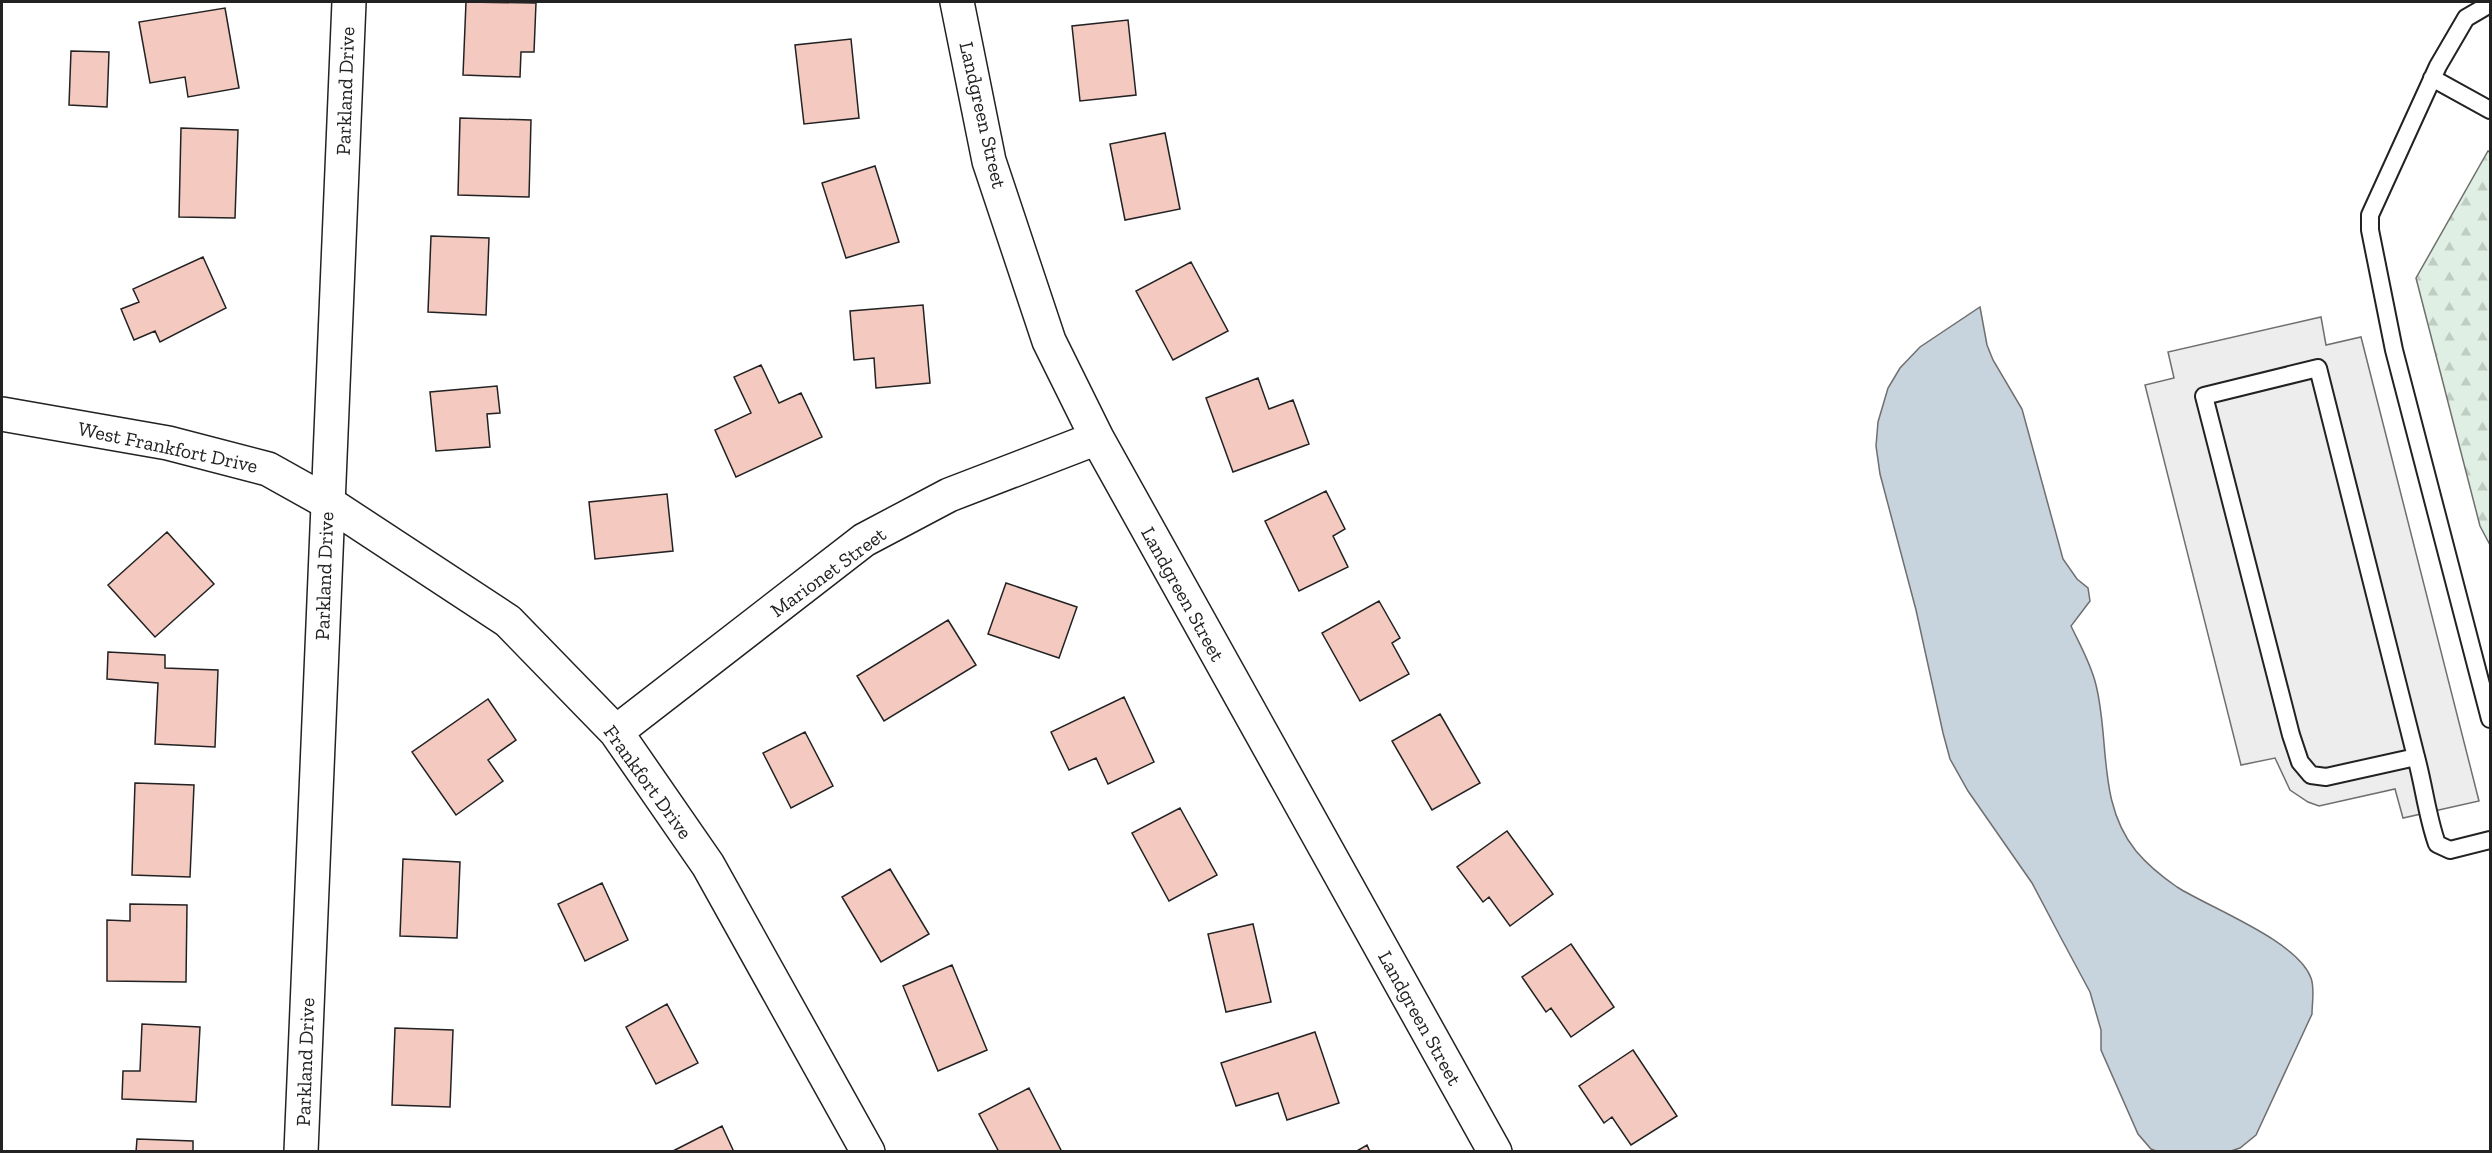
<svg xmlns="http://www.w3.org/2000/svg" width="2492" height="1153" font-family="'Zilla Slab',serif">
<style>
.forest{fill:url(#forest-firs);stroke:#6f6f6f;stroke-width:1.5}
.parking{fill:#ededed;stroke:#6f6f6f;stroke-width:1.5}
.water{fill:#c7d3dd;stroke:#6f6f6f;stroke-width:1.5}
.building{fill:#f3c9c0;stroke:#222;stroke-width:1.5}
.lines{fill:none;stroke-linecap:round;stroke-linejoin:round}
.lane-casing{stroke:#222;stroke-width:20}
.street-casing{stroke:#222;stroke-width:36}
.secondary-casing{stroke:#222;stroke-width:36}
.lane{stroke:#fff;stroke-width:16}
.street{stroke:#fff;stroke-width:33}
.secondary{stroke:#fff;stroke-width:33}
.labels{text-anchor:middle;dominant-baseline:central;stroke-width:4.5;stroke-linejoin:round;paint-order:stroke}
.street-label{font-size:20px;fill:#222;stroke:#fff}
</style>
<defs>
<pattern id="forest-firs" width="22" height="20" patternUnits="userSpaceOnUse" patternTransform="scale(1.5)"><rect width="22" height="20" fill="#e0efe3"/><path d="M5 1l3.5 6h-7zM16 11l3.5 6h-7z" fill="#c0cdc2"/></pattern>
</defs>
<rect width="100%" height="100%" fill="#fff"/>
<path class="forest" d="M2488,151l2,1v393l-10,-19 -64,-248z"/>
<path class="parking" d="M2321,317l5,28 35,-8 118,464 -76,17 -8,-29 -76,17 -11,-4 -18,-12 -15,-32 -34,7 -96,-380 29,-7 -6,-26z"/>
<path class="water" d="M1980,307l7,38 6,15 29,49 41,150 14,20 11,9 2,13 -19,25c9,19 20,38 25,59 14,56 1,118 40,166 10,12 28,27 41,36 33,21 121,54 134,91 4,11 1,24 1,36l-56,121 -16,13 -9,3h-75l-5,-2 -13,-15 -37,-84v-20l-11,-38 -29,-54 -29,-55 -64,-92 -18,-32 -7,-26 -27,-123 -36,-136 -4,-28 2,-24 10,-34 12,-20 20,-21z"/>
<path class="building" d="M466,2l70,1 -2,49h-13l-1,25 -57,-2z
M225,8l14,80 -51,9 -3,-20 -35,6 -11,-61z
M1128,20l8,75 -56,6 -8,-75z
M851,39l8,79 -55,6 -9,-79z
M71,51l38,1 -2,55 -38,-2z
M460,118l71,2 -2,77 -71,-2z
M181,128l57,2 -3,88 -56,-1z
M1165,133l15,76 -55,11 -15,-76z
M875,166l24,76 -53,16 -24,-75z
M431,236l58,2 -3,77 -58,-3z
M203,257l23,51 -66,34 -5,-11 -21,9 -13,-31 18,-7 -6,-13z
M1191,262l37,69 -55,29 -37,-69z
M923,305l7,78 -54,5 -2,-30 -20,2 -4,-49z
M761,365l18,38 22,-10 21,44 -86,40 -21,-47 36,-17 -17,-36z
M1258,378l11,31 24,-9 16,44 -76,28 -27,-74z
M497,386l3,27 -13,1 3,33 -54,4 -6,-59z
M1326,491l19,38 -12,7 15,31 -49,24 -34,-70z
M667,494l6,57 -78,8 -6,-57z
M167,532l47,52 -59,53 -47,-52z
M1006,583l71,24 -18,51 -71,-24z
M1379,601l21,37 -8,5 17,31 -49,27 -38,-68z
M948,620l28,45 -92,56 -27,-45z
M108,652l57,3v13l53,2 -3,77 -60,-3 3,-61 -51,-4z
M1124,697l30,65 -46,22 -12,-26 -27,12 -18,-38z
M488,699l28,41 -28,20 15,21 -47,34 -44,-63z
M1440,714l40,69 -48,27 -40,-69z
M805,732l28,54 -42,22 -28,-55z
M135,783l59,2 -4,92 -58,-2z
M1180,808l37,67 -48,26 -37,-68z
M1507,831l46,63 -43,32 -21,-29 -6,5 -26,-35z
M403,859l57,3 -3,76 -57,-2z
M890,869l39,65 -48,28 -39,-65z
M602,883l26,57 -43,21 -27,-57z
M130,904l57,1 -1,77 -79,-1v-61l23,1z
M1253,924l18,78 -45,10 -18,-78z
M1571,944l43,63 -43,30 -20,-29 -5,4 -24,-35z
M952,965l35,85 -49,21 -35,-85z
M667,1004l31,59 -42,21 -30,-57z
M142,1024l58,3 -4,75 -74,-3 1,-28h17z
M395,1028l58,2 -3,77 -58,-2z
M1315,1032l24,71 -52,17 -9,-27 -42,13 -15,-43z
M1633,1050l44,66 -46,29 -19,-28 -8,6 -25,-37z
M1029,1088l33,64h-63l-20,-38z
M722,1126l12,26h-63z
M137,1139l56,2v11h-57z
M1367,1145l3,7h-15z"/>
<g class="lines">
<g class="lane-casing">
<path id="lane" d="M2490,4l-24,14 -28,48 -68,149v15l24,120 96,369
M2432,78l58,32
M2416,757l-90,20 -15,-2 -11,-13 -9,-27 -87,-339 114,-28 98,389c8,29 11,59 21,87l13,6 40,-10"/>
</g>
<g class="street-casing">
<path id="street" d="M957,2l32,159 60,180 48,97 398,714
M2,414l166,29 100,26 59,33 181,119 108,111 92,133 160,287
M616,732l248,-192 85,-45 148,-57"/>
</g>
<g class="secondary-casing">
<path id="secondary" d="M301,1152l48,-1150"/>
</g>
<use href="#lane" class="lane"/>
<use href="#street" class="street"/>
<use href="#secondary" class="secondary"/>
</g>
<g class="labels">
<g class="street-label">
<text transform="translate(345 91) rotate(-88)">Parkland Drive</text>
<text transform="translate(983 115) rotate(77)">Landgreen Street</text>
<text transform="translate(168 447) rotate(12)">West Frankfort Drive</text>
<text transform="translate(828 572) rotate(-36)">Marionet Street</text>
<text transform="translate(324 576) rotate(-88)">Parkland Drive</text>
<text transform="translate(1183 594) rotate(61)">Landgreen Street</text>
<text transform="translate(648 782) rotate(54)">Frankfort Drive</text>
<text transform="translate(1420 1018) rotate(61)">Landgreen Street</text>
<text transform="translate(305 1062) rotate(-88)">Parkland Drive</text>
</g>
</g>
<rect width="2492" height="1153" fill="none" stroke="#222222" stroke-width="6"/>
</svg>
